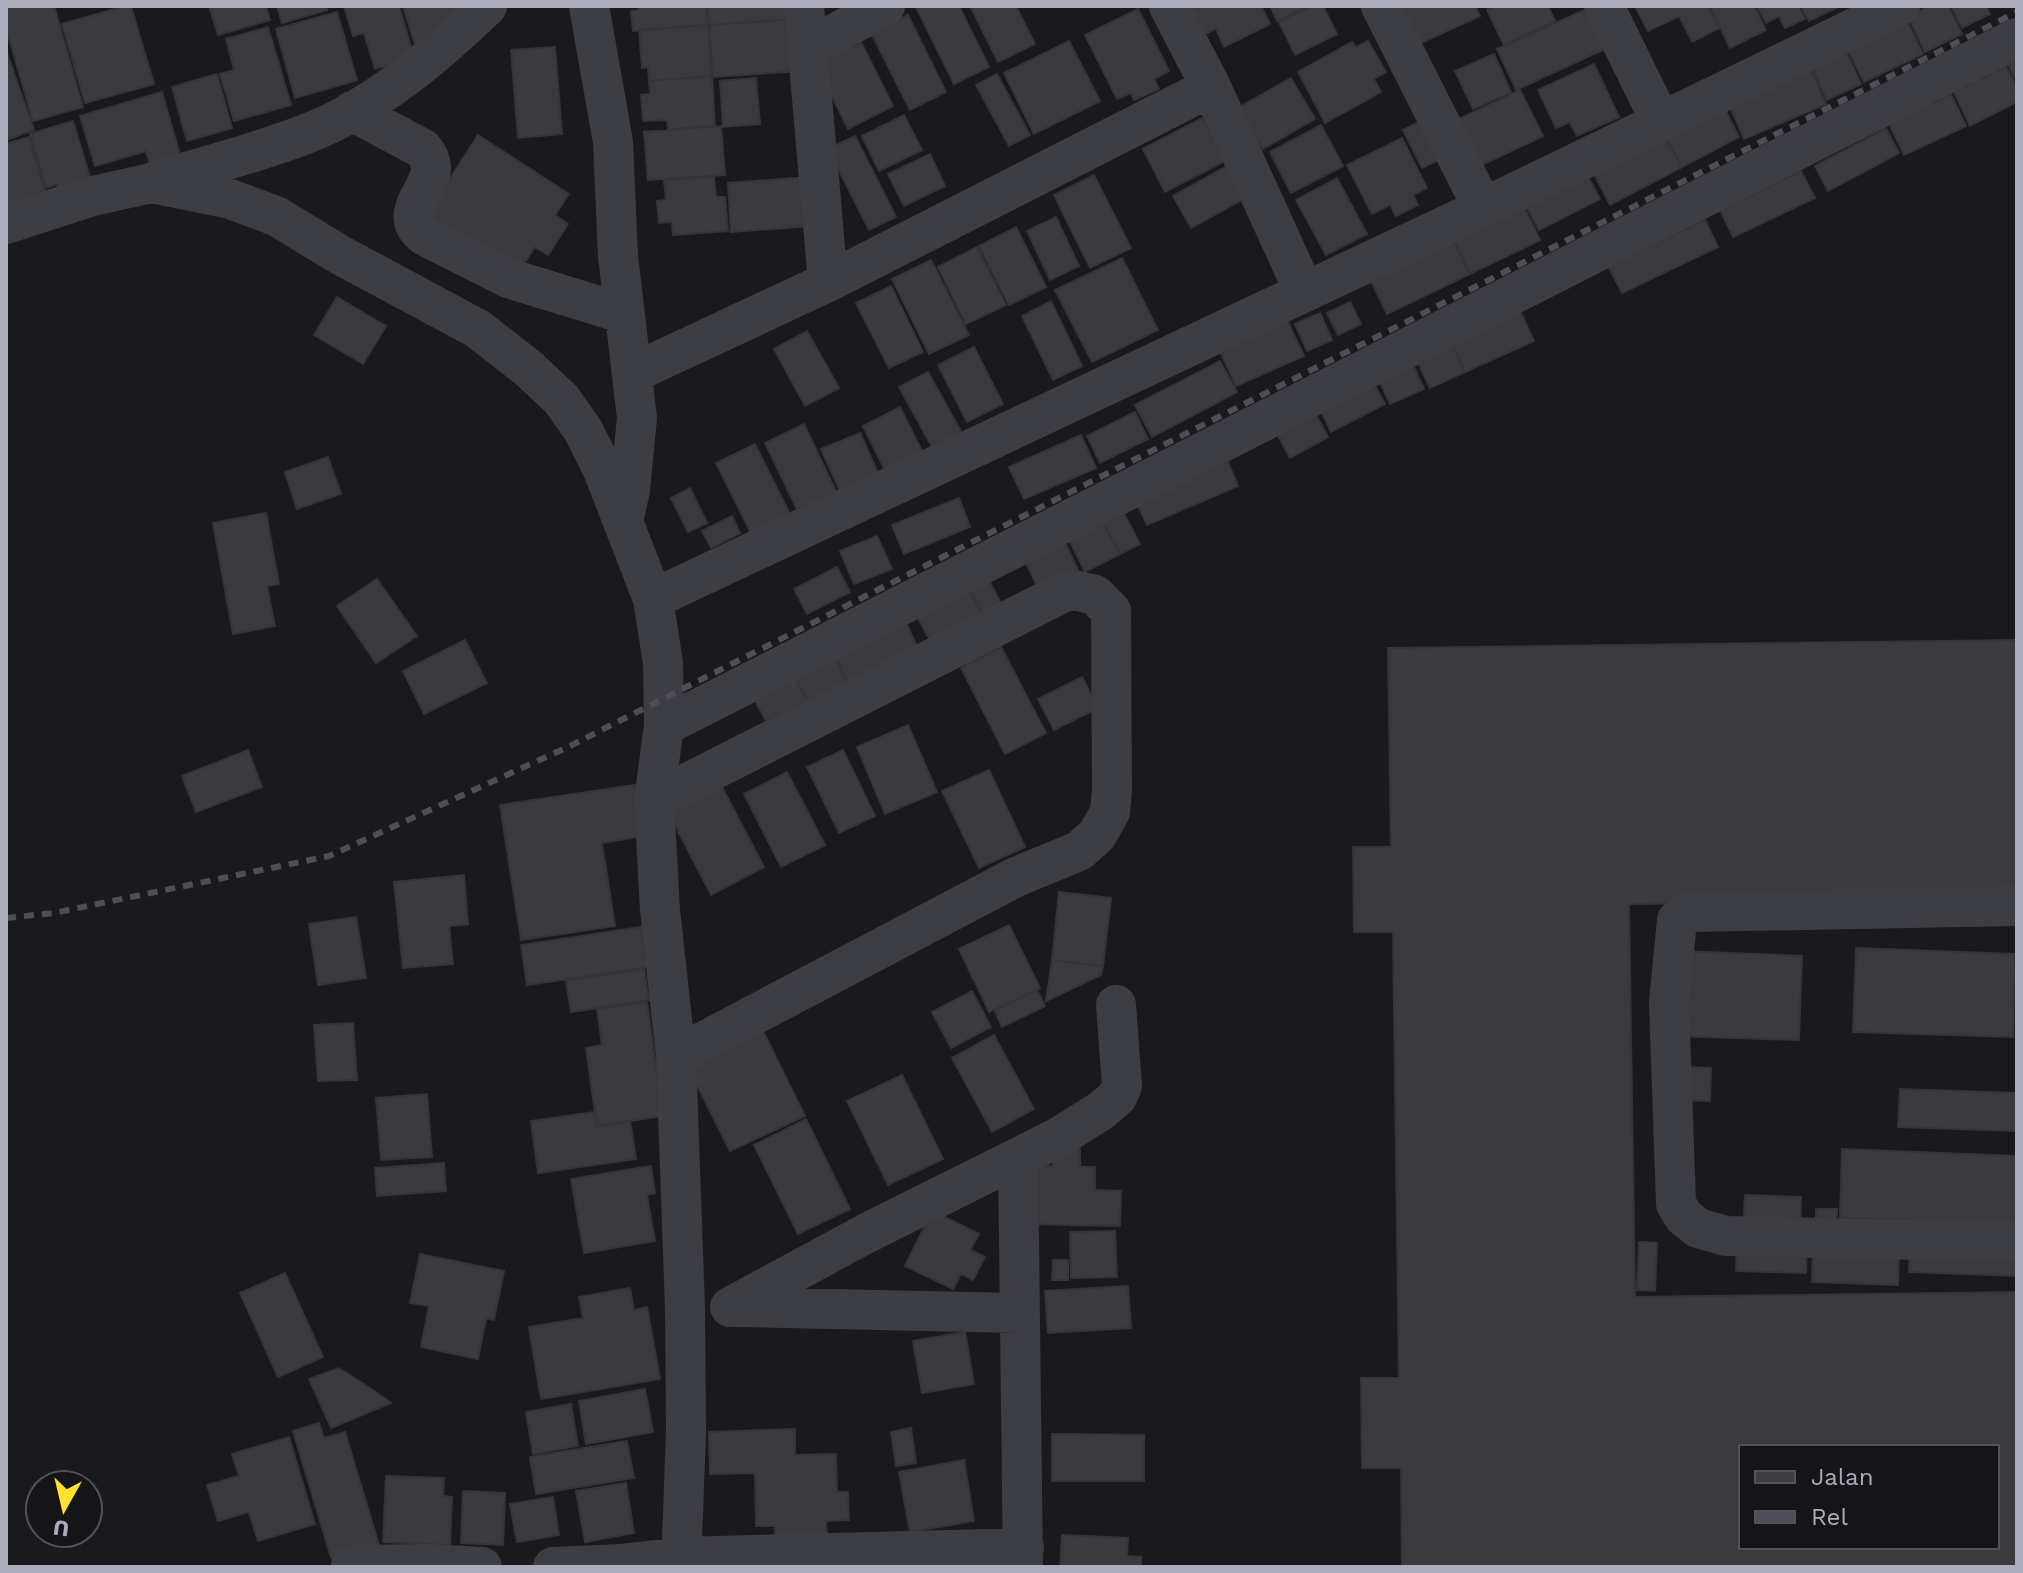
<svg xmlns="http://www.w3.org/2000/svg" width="2023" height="1573" font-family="'Work Sans',sans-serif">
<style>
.building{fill:#3a3a3f;stroke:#353439;stroke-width:2;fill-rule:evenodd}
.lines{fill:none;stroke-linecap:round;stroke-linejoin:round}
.minor{stroke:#3d3d44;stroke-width:40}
.rail{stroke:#4d4e57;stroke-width:6;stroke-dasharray:10 8;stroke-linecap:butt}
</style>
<rect width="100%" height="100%" fill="#1a1a1d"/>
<path class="building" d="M6,6h48l29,101 -50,14 -27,-93z
M125,6h6l23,78 -69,19 -23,-79z
M209,6h57l4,14 -52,15z
M277,6h49l1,4 -45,13z
M344,6h55l15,51 -39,12 -11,-36 -11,3z
M403,6h67l-53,45z
M639,6h67l2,19 -75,6 -2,-20 8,-1z
M707,6h87l1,13 -86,6z
M923,6h36l30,61 -35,17 -37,-75z
M970,6h46l19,38 -37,18z
M1197,6h64l9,18 -46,23 -8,-18 -13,6 -13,-25z
M1270,6h37l-30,15z
M1312,6h11l14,28 -42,21 -16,-33z
M1403,6h72l5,10 -70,32z
M1495,6h53l7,15 -51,24 -17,-35z
M1635,6h73l11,22 -27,14 -13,-26 -31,15z
M1710,6h44l12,24 -36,18z
M1757,6h41l7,13 -20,9 -6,-12 -13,7z
M1801,6h39l-31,15z
M1930,6h18l14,28 -37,18 -17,-36z
M1951,6h35l4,8 -28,14z
M1589,8l18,40 -91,42 -19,-41z
M1138,9l31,62 -15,8 5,10 -25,11 -3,-7 -14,6 -32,-64z
M337,12l20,68 -62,18 -19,-69z
M908,15l38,77 -36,18 -39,-77z
M1905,17l18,37 -59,28 -18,-36z
M795,19l4,52 -86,6 -4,-52z
M708,25l4,51 -63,5 -1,-14 -6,1 -3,-38z
M268,27l23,78 -57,16 -14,-47 14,-4 -8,-31z
M1069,41l31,60 -66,33 -30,-61z
M1368,41l18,31 -12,7 7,13 -56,31 -27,-51 54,-30 4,5z
M861,42l32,64 -45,23 -32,-65z
M555,47l7,87 -44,4 -7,-88z
M1844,47l17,37 -34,16 -17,-37z
M6,50l28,80 -28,10z
M1494,54l17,38 -38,17 -18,-38z
M2017,60v22l-9,-18z
M1594,64l25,53 -42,19 -7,-14 -14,6 -18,-38z
M1809,66l17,38 -82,35 -16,-37z
M2006,66l11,22v14l-47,24 -16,-34z
M217,74l15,54 -45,13 -15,-54z
M997,74l33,61 -21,11 -33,-61z
M712,76l3,50 -47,3 -1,-9 -24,1 -2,-26 9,-1 -1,-13z
M756,78l4,46 -37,3 -3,-46z
M1291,78l24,41 -52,30 -25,-41z
M1520,90l23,46 -61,29 -23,-46z
M162,92l20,70 -30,9 -6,-20 -51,15 -15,-50z
M1951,94l15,32 -62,29 -15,-31z
M1723,106l16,31 -57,30 -17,-30z
M904,115l18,35 -43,21 -17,-35z
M1202,118l23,43 -60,31 -22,-43z
M73,121l21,70 -32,10 -5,-17 -11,4 -16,-54z
M1421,121l19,38 -18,9 -19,-38z
M1321,125l22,41 -52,27 -21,-41z
M721,126l4,49 -77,5 -4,-48z
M1886,128l13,25 -71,38 -13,-25z
M478,135l91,59 -14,21 13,9 -20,31 -13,-8 -18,27 -91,-58z
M855,136l41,81 -27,13 -41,-81z
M29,137l21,71 -44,13v-77z
M1665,137l17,30 -72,38 -16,-31z
M1402,138l25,50 -14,7 5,10 -22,11 -6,-11 -18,9 -25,-49z
M930,154l15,32 -41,20 -16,-32z
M1229,165l18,32 -56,31 -18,-32z
M1801,171l14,27 -82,39 -13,-27z
M1094,175l37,73 -41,20 -36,-73z
M1587,175l13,24 -61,31 -13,-24z
M714,177l2,20h9l3,34 -55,4 -1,-13 -13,1 -2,-22 9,-1 -2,-20z
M808,177l4,49 -81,6 -3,-49z
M1337,178l30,56 -41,21 -30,-55z
M1523,205l17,35 -70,34 -17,-35z
M1056,217l23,49 -29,14 -23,-49z
M1705,220l13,27 -96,46 -14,-27z
M1016,227l30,60 -37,18 -30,-59z
M1453,239l17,35 -83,40 -17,-35z
M977,247l29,58 -40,19 -28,-57z
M1122,258l36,72 -66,32 -37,-72z
M931,260l38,75 -40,19 -37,-75z
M891,286l32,66 -34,16 -33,-65z
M337,297l49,29 -23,38 -49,-29z
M1051,301l31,65 -29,14 -31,-64z
M1350,302l11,22 -23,11 -11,-22z
M1520,311l14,30 -69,31 -14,-30z
M1320,313l12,27 -25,11 -12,-27z
M1287,320l17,36 -68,30 -16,-35z
M807,331l32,57 -34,18 -31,-57z
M1451,342l14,30 -35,16 -14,-30z
M974,347l29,57 -36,18 -29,-57z
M1220,361l17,31 -85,45 -17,-32z
M1411,361l13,28 -34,15 -13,-28z
M928,372l35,63 -29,16 -35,-64z
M1372,380l13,24 -54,28 -12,-25z
M900,407l23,46 -37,19 -23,-46z
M1314,411l14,26 -38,21 -14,-26z
M1135,412l13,27 -48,24 -13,-27z
M804,424l37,78 -39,18 -37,-77z
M860,433l24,54 -38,17 -25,-55z
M1081,435l15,33 -72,31 -15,-32z
M755,444l36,72 -39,19 -36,-72z
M328,457l13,37 -44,15 -12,-37z
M1227,460l11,26 -91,39 -12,-26z
M690,488l17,35 -19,9 -17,-34z
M959,498l11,29 -66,27 -12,-29z
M1123,512l17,32 -20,10 -17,-32z
M266,513l13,71 -12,2 8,40 -42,8 -20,-111z
M732,516l8,17 -29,15 -9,-17z
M1103,522l17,32 -35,18 -16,-32z
M877,536l15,33 -38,15 -14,-33z
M1064,540l14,30 -40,18 -14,-30z
M837,567l13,25 -43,22 -13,-25z
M986,575l16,30 -19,10 -16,-29z
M377,579l40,57 -41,27 -39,-57z
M967,586l16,29 -52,27 -16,-29z
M904,619l13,27 -70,35 -13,-27z
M465,640l22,43 -63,31 -21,-43z
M2017,640v259l-388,5 6,393 382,-5v275h-615l-1,-99h-39l-1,-90h38l-6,-446h-39l-1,-85h38l-3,-199zM1741,1447h256v100h-256z
M1001,647l45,86 -41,21 -44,-86z
M834,654l13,27 -40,20 -13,-27z
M794,674l13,27 -41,20 -14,-26z
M1082,677l16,31 -44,22 -16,-31z
M908,725l29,67 -52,22 -28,-67z
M248,750l14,37 -66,25 -14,-36z
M843,750l32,66 -36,17 -32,-66z
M989,770l36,77 -46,21 -37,-77z
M787,772l38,73 -44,22 -37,-73z
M635,785l9,51 -42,7 13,83 -94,14 -21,-135z
M721,785l43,82 -53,28 -43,-83z
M464,875l4,49 -19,2 4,38 -50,4 -9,-86z
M1059,892l52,6 -8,68 -51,-6z
M356,917l10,61 -48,7 -9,-61z
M1009,925l31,63 -51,24 -30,-63z
M641,927l6,40 -120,18 -6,-40z
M1856,948l159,6 -2,83 -160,-5z
M1680,951l122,5 -3,84 -123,-4z
M1052,960l51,6 -2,9 -55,26z
M644,969l5,31 -78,12 -5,-31z
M1037,990l8,16 -43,21 -7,-16z
M972,991l19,36 -40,21 -19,-36z
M647,1002l16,114 -66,10 -11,-78 16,-3 -5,-36z
M353,1023l4,57 -39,1 -4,-56z
M761,1027l44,89 -75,35 -44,-88z
M994,1035l40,74 -42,23 -40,-74z
M1679,1067l32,1 -1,33 -33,-1z
M902,1075l41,84 -55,26 -41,-84z
M1900,1089l117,4v38l-119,-4z
M427,1094l5,63 -51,3 -5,-62z
M595,1112l2,14 33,-5 6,38 -98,14 -7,-52z
M806,1119l44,90 -52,25 -44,-89z
M1053,1149h27v18h15v23l26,1 -1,35 -94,-2 6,-59 21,1z
M1842,1149l175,7 -1,68 -176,-6z
M444,1163l2,28 -69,5 -2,-28z
M651,1166l4,27 -8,2 8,46 -71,12 -13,-74z
M1745,1195l56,2 -1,39 -57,-2z
M1816,1209h21l-1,20 -20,-1z
M932,1211l47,23 -9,16 15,7 -12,23 -12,-6 -8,15 -48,-23z
M1115,1231l2,46 -46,1 -1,-46z
M1737,1239l70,3 -1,31 -70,-2z
M1639,1242l18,1 -2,48 -18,-1z
M1813,1247l86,3 -1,35 -86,-3z
M1910,1250l107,4v22l-108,-4z
M420,1254l84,17 -10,49 -8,-2 -8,41 -57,-12 8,-41 -19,-3z
M1053,1260h15v20h-16z
M285,1273l38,84 -45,20 -38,-84z
M1128,1286l3,42 -83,5 -3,-42z
M630,1288l4,22 13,-3 13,72 -119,20 -12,-72 54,-9 -4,-21z
M965,1332l9,52 -52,9 -9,-52z
M339,1368l34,22 18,13 -60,25 -22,-49z
M645,1389l8,43 -67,12 -7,-43z
M571,1404l7,42 -45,8 -7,-42z
M319,1423l5,15 21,-6 34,113 -48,13 -38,-127z
M911,1428l5,35 -20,3 -5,-34z
M795,1429v26l41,-1 1,38h11l1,28 -23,1 1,15 -52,1v-11h-19l-1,-53 -45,1 -1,-42z
M1052,1434l92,1v46h-92z
M289,1437l26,87 -57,17 -9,-29 -31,9 -11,-36 32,-9 -7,-22z
M627,1441l7,37 -98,16 -6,-37z
M964,1460l10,61 -64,11 -11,-60z
M386,1476l58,2 -1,18 9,1 -2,48 -67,-3z
M626,1483l8,50 -49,9 -9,-51z
M463,1491l42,2 -2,52 -42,-2z
M553,1497l6,38 -42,7 -7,-38z
M1062,1535l66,3 -1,18 14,1v10h-81z"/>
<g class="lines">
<path class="minor" d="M589,6l24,136 5,114 19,162 -7,72 -7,31
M1381,6l102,202
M1604,6l57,116
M807,49l78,-43
M1211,87l93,204
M352,111l71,38c29,33 -34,59 2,87l83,42 117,36
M153,182c51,-16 104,-29 153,-48 68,-26 129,-78 181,-128
M6,224l87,-28 58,-13 79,16 46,17 66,40 136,73 51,40 32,30 22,31 20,40 50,129 10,64 1,63 -10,74 6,110 16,146 9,253 1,123 -5,135
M828,282l383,-195 -42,-81
M633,373l195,-91 -24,-276
M653,599l830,-391 417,-202
M664,726l1353,-688
M654,800l416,-211 25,6 16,16 1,180 -2,21 -13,23 -18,16 -63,26 -340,179
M2017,906l-328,6 -12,8 -8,82 7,202 8,13 14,11 28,8 291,6
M1018,1159l5,408
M730,1307l137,-74 192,-96 43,-27 15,-13 5,-11 -6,-81
M735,1307l284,6
M351,1565l77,-1 54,3
M553,1567l68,-3 59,-7 344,-9"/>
<path class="rail" d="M6,918l48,-5 275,-57 239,-109 1449,-735"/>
</g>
<rect width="2023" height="1573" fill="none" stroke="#abadbd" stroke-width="16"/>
<rect x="1739" y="1445" width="260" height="104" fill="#151518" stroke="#51525a" stroke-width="2"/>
<rect x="1755" y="1471" width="40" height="12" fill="#3d3d44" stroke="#51525a" stroke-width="2"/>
<text x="1811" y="1485" font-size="24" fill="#abadbd">Jalan</text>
<rect x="1755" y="1511" width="40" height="12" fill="#4d4e57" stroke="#51525a" stroke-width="2"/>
<text x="1811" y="1525" font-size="24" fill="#abadbd">Rel</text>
<g transform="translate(64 1509) rotate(188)"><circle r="38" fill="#151518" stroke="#51525a" stroke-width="2"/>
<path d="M0-6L14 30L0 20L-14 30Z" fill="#ffe230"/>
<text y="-12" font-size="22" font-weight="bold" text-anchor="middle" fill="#abadbd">U</text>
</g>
</svg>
